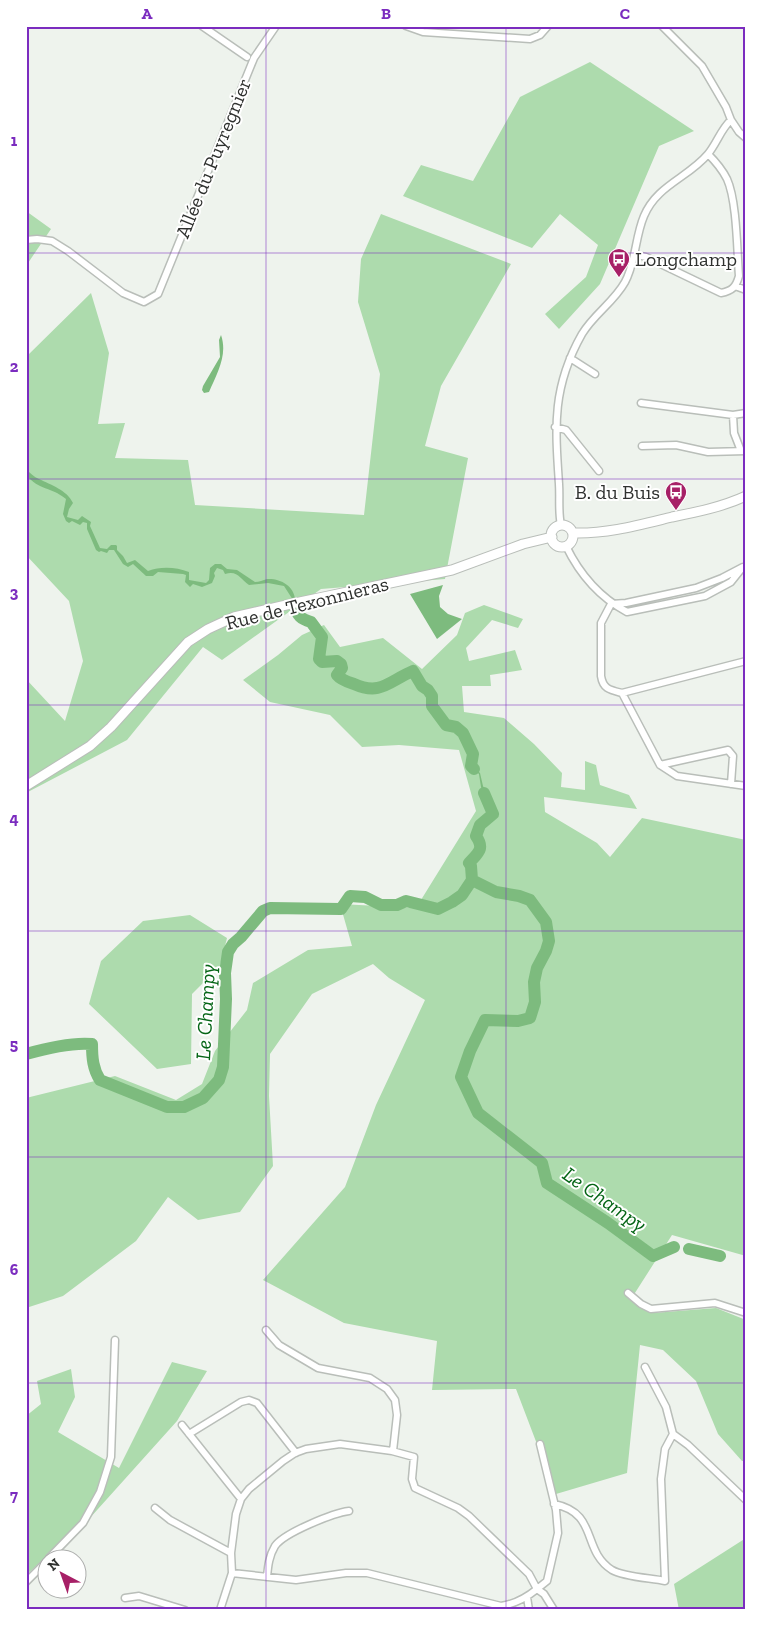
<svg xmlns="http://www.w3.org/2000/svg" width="772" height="1636" font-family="'Zilla Slab',serif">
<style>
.green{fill:#addbad}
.water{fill:#7dbb7e}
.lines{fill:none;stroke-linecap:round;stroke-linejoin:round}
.river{stroke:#7dbb7e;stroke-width:12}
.street-casing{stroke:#b9beb9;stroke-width:9}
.secondary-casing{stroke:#b9beb9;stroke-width:11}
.street{stroke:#fff;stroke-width:6}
.secondary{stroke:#fff;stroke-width:9}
.grid{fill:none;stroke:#7b2cbf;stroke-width:1;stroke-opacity:0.55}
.labels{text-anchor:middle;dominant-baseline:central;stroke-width:4;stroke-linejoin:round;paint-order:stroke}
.street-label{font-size:20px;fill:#2f312f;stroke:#fff}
.poi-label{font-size:20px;fill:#2f312f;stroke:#fff;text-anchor:start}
.water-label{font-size:21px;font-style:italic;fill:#056516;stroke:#fff}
.neatline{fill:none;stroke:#7b2cbf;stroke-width:2}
.grid-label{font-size:16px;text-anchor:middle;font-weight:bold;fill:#7b2cbf}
</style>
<rect width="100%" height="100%" fill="#eef3ed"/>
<path class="green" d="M590,62l104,69 -35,15 -59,138 -41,45 -14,-15 41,-37 12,-32 -38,-31 -28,34 -129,-52 18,-31 52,16 47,-84z
M26,211l25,18 -25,37z
M381,214l130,50 -70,122 -16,60 43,12 -23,121 -124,10 -99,71 -19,-13 -76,93 -101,53v-36l3,-2 -3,-3v-73l39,42 18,-60 -14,-60 -43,-46v-200h2l63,-62 18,60 -11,71 27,-1 -10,35 73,2 7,45 169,10 16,-141 -22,-72 3,-43z
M484,605l39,14 -5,9 -26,-8 -26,28 3,13 46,-11 7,20 -32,5 1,11h-29l2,26 40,6 30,26 28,29 -1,14 24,3v-29l11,4 4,20 29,10 8,14 -93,-12 1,15 52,31 13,14 32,-39 104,22v416l-74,-21 -39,61 20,17 63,-5 30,12v141h-4l-24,-27 -22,-53 -33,-31 -23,-5 -13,128 -71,21 -40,-105 -84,1 5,-49 -93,-18 -81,-43 82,-93 31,-82 49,-105 -36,-22 -16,-14 -61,30 -42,60 -1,42 4,70 -33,46 -42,8 -30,-23 -32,44 -73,55 -37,12v-210l89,-22 61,24 26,-16 13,-33 32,-41 6,-27 55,-33 44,-4 -12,-42 76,4 60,-97 -17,-61 -60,-5 -37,2 -32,-32 -60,-13 -27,-22 35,-25 24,-20 22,-10 16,22 43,-9 39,31 35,-34 8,-22z
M190,915l37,23 -7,28 -28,28 -1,70 -34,5 -68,-65 12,-43 42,-40z
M172,1362l35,9 -30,50 -88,98 -63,56v-159l15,-12 -4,-23 34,-12 4,28 -17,35 61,36z
M746,1538v72h-67l-5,-26z"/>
<path class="water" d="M221,335c7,20 -4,38 -12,57l-5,1 -2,-3 1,-4 17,-29 -1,-17z
M26,469c4,4 8,8 13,10 12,6 28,11 34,24l-4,6 -2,8 11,3 4,-4 9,6 -1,4 10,22 7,1 4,-4h5l1,1v4l6,6 4,7 8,-3 13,11c13,-5 28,-4 41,1v8l17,3 3,-3 1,-12 5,-4h6l6,5 10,1 18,12c4,0 8,-2 12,-3 13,-1 27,7 28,20l-2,1 -9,-14 -16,-3 -19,2c-9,-6 -11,-15 -24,-11l-2,-4 -6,-2 -3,5 1,3 -3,7 -10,4 -9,-3 -3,3 -5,-5 1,-7 -3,-1 -25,-2 -5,4h-7l-13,-12 -5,3 -5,-3 -9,-14h-5l-2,3 -6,-2 -2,1 -3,-2 -9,-21v-6l-4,-1 -3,3 -8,-4 -3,2 -3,-2 -3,-7 3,-15c-16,-13 -26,-8 -40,-24z
M443,585l-4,11 1,11 8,7 14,5 -25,20 -27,-45z
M296,609h1l5,7 8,3 5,9 10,9 -4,17 2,6 12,-2 8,4c2,6 1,8 -3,13l1,1c7,4 18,11 25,11 18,2 39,-22 50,-18v8l18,17v9l3,6 6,10 7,6 6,-1c7,7 17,19 18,29 1,4 -1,9 -1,13l7,7 3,13 11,23 -1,7 -12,10 -3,12 5,2 -2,15 -10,8 3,6 1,8c17,16 43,9 59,24 14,14 21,33 12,52 -4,10 -9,18 -10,29 -2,11 6,28 -3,37 -4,5 -9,4 -14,4l-2,-3 13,-2 4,-5 1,-40 14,-32 -3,-19 -16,-22 -11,-4 -23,-4 -24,-12 -1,-14 -2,-3c8,-11 17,-12 7,-27 2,-11 9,-15 16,-22l-11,-27 -2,-13 -8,-8 2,-12 -2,-5 -8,-16 -7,-6c-10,1 -19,-10 -23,-20 -1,-3 0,-8 -1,-11 -2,-9 -15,-12 -19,-25 -24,7 -32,26 -59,13 -6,-2 -13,-4 -17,-9l5,-7 -1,-4 -4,-3 -15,1 -3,-3 3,-22 -11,-15 -10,-3 -5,-5z"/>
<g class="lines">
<path class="river" d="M295,605c2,11 6,14 16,17l11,15 -3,22 3,3 15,-1 4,3 1,4 -5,7c4,5 11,7 17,9 27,12 35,-3 59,-13l9,15 6,4 4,6v10l14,19 10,2 7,6 10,21 -2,12 3,3
M472,880l-1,-14 -2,-3c9,-10 16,-14 7,-27l4,-11 13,-11 -9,-21
M26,1054c21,-6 45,-12 66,-10 0,14 1,25 8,36l67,27h17l19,-9 16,-18 4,-13 3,-68 -1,-26 3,-21 5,-8 8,-7 22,-26 7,-3 71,1 9,-13 15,1 16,8h16l9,-4 32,8 14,-7 10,-7 10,-15 24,12 23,4 11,4 16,22 3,19 -3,10 -9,17 -3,14 1,20 -5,16 -12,3 -33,-1 -15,31 -9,26 17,36 64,50 5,20 61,40 45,33 21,-9
M689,1249l31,7"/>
<g class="street-casing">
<path id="street" d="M202,26l45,31
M406,26l17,6 107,7 10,-4 8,-9
M662,26l40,40 24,41 5,13 8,12 7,6
M26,240l11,-1 15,2 16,10 55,42 21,9 14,-8 96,-236 22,-32
M634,254l12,3 75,36c11,-2 15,-6 18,-17 -2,-25 -2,-75 -12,-97 -5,-10 -11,-17 -19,-25
M735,286l11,4
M570,358l25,16
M641,403l92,12 13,-2
M733,415l1,18 7,18
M555,427l11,3 33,41
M642,446l34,-1 32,7 38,-1
M561,525c-3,-13 -1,-27 -2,-41 -4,-58 -7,-97 23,-150 12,-20 32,-32 43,-52 11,-20 10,-45 19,-66 13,-31 44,-38 64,-62 9,-11 13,-25 23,-34
M566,546c14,29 33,51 61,66l78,-16 26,-14 12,-15 -21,11 -26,10 -70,15 -15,1
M611,604l-10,19v53c2,13 9,14 21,17l124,-32
M622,693l38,72 17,11 69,10
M660,765l68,-15 5,6 -2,28
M628,1293l13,11 10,5 64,-6 31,10
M266,1330l13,15 39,23 52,10 17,11 8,11 2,15 -4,36
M182,1425l59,74
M189,1434l52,-32 8,-2 8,3 39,50
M673,1434l15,11 58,55
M540,1444l16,66 2,23 -11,48 -10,8 7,5 10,16
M554,1504c45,9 27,46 58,66 12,7 38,8 53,11l-4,-102 4,-30 8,-15 -7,-27 -21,-40
M155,1508l15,12 61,33
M49,1558l34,-35 17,-31 11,-35 4,-117
M267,1577c1,-11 2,-21 8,-31 9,-13 58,-33 74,-35
M26,1582l22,-22
M527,1597l2,13
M125,1598l14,-2 46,14
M220,1610l12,-37 -1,-20 5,-39 5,-15 8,-10 34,-28 12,-8 11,-4 34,-5 52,7 22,6 -2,22 3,9 43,20 11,8 60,58 8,15c-11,9 -22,15 -36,17l-134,-33h-21l-50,7 -64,-7"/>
</g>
<g class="secondary-casing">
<path id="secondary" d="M551 536a11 11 0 1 1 22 0a11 11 0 1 1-22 0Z
M573,533c34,1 66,-8 99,-16 25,-5 50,-10 74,-21
M26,786l64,-40 21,-19 77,-85 20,-13 26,-12 61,-14 157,-33 71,-26 29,-7"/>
</g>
<use href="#street" class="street"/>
<use href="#secondary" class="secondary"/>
</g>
<path class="grid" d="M266,26v1584M506,26v1584M26,253h720M26,479h720M26,705h720M26,931h720M26,1157h720M26,1383h720"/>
<defs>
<g id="bus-pin" transform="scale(1.125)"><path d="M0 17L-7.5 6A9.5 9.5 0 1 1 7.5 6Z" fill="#a72067" stroke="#fff"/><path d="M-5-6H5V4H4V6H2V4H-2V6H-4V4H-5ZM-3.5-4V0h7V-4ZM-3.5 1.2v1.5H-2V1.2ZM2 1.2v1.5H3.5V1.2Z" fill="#fff"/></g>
</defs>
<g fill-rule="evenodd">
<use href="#bus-pin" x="619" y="259"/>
<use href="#bus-pin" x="676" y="492"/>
</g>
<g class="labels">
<g class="street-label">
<text transform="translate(213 158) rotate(-68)">Allée du Puyregnier</text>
<text transform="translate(307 603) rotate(-14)">Rue de Texonnieras</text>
</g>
<g class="poi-label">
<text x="635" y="259">Longchamp</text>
<text x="660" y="492" text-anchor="end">B. du Buis</text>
</g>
<g class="water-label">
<text transform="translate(205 1012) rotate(-87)">Le Champy</text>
<text transform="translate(605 1199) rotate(35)">Le Champy</text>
</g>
</g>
<rect width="772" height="1636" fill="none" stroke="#ffffff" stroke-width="55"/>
<g transform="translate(62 1574) rotate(319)"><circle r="24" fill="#ffffff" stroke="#acadac"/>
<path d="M0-4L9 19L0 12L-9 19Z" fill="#a72067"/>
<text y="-8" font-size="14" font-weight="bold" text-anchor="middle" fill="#2f312f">N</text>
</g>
<rect x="28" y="28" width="716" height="1580" class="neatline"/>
<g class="grid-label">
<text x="147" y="19">A</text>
<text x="386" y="19">B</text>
<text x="625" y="19">C</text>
<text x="14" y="146">1</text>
<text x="14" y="372">2</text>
<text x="14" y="598">3</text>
<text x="14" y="824">4</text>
<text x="14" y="1050">5</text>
<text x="14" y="1275">6</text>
<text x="14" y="1501">7</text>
</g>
</svg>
